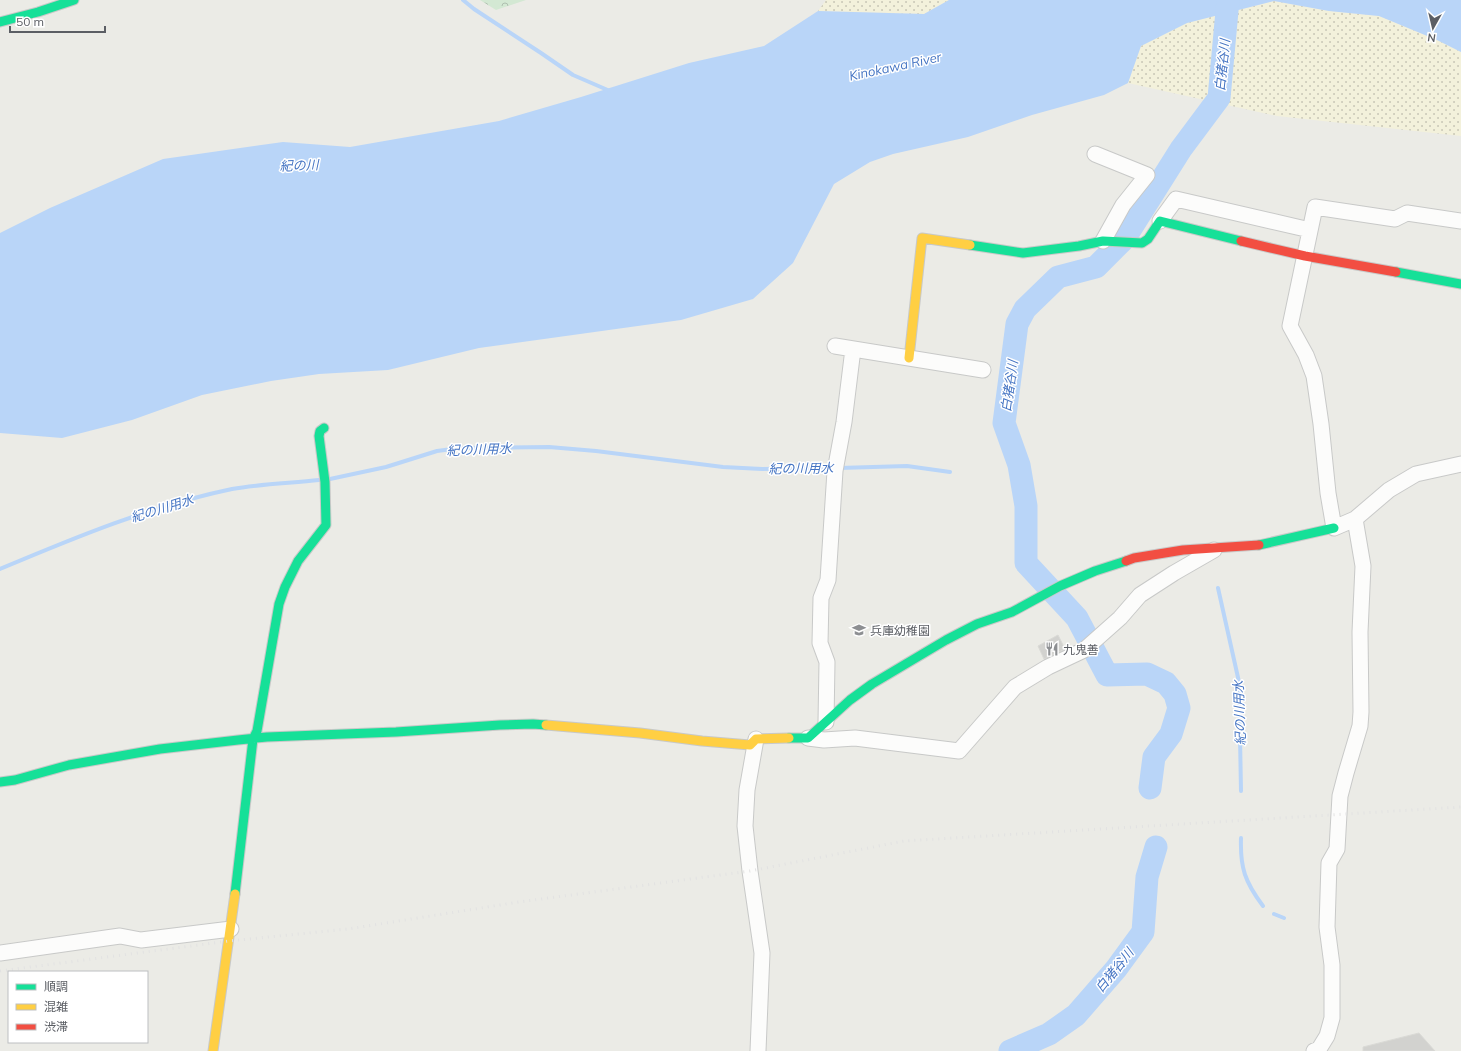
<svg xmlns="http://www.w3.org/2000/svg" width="1461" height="1051" font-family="Mulish,'Noto Sans JP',sans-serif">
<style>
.forest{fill:url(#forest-crowns)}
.sand{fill:url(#sand-dots)}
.water{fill:#b9d5f8}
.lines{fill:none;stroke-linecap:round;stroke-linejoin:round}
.stream{stroke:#b9d5f8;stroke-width:4}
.river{stroke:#b9d5f8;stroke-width:23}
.building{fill:#d2d2cf;stroke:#dadad6}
.street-casing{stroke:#c8c9c8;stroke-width:17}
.fast-casing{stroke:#c8c9c8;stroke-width:11}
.slow-casing{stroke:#c8c9c8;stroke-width:11}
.jam-casing{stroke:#c8c9c8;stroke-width:11}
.street{stroke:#fcfcfb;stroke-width:15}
.fast{stroke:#16e098;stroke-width:9}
.slow{stroke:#ffcf43;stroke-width:9}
.jam{stroke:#f24e42;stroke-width:9}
.rail{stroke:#e2e2e2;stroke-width:3;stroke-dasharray:1 5;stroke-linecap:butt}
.labels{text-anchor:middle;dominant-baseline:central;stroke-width:3;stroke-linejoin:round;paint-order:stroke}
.poi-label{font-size:12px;fill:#5b5e64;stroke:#fff;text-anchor:start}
.water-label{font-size:13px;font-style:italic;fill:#4474c3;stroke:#fff}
</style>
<defs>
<pattern id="forest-crowns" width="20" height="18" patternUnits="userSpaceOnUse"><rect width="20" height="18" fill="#d3e8d3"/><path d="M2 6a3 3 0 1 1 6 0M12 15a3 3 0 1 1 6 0" fill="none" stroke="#aebfaf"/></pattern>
<pattern id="sand-dots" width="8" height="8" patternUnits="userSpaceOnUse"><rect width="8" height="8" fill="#f3f1db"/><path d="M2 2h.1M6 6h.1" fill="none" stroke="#c8c6b5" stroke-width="1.8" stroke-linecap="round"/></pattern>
</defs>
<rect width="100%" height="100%" fill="#ebebe6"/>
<path class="forest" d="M480,0h46l-30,10z"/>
<path class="sand" d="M826,0h123l-25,14 -106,-3z
M1274,1l55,10 50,5 58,24 24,12v84l-184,-20 -149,-33 13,-37 46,-23z"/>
<path class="water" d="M949,0h512v52l-24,-12 -58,-24 -50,-5 -55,-10 -87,22 -46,23 -13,37 -24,12 -72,20 -64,22 -75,17 -23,8 -36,22 -41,79 -40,36 -72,21 -202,28 -91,22 -69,4 -48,7 -69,14 -70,25 -70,18 -62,-5v-200l50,-25 113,-49 120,-17 67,5 149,-26 82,-24 108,-34 75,-17 54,-35 106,3z"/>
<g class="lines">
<path class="stream" d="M463,0l11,9 67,44 32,22 37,16
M839,468l68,-2 43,6
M330,479l56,-12 51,-16 23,-3 89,-1 47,4 127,16 39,2 70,-1
M0,569c76,-32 151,-63 232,-80 27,-5 60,-6 87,-9
M1218,588l21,94 2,109
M1241,838c-1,30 4,44 22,68
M1274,914l10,4"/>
<path class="river" d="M1150,788l4,-31 17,-23 8,-26 -4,-14 -9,-11 -19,-9 -40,1 -30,-57 -51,-55v-57l-7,-41 -15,-42 13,-99 8,-15 33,-32 38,-10 29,-29 56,-89 38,-51 9,-98
M1010,1051l39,-17 27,-19 40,-46 27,-37 4,-55 9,-30"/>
</g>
<path class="building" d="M1058,635l7,14 -21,10 -6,-13z
M1419,1033l16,18h-72v-4z"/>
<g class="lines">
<g class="street-casing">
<path id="street" d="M1095,154l52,21 -24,30 -20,36
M1160,221l16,-22 134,31
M1461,221l-54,-8 -12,6 -80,-12 -25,119 16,29 8,21 7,48 7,69 6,35 21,-9 34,-29 27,-16 45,-10
M835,346l148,24
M826,722l1,-60 -7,-19 1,-45 7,-18 7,-109 9,-49 9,-73
M808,738l16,2 31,-2 104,13 56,-64 33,-20 36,-17 36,-32 20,-23 34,-22 40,-23
M756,739l-9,51 -2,36 5,45 12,82 -4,98
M0,953l120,-17 21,4 90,-11
M1314,1051l5,-2 8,-13 5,-18v-53l-5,-38 2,-64 8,-14 3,-53 6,-23 14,-47 1,-14 -1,-80 3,-66 -8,-47"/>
</g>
<g class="fast-casing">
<path id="fast" d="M0,22l38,-10 36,-12
M970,245l53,8 56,-7 24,-5 39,2 6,-4 12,-18 81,20
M1396,272l65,12
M1259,545l75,-17
M789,738h19l42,-38 22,-16 74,-44 31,-16 35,-12 48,-26 35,-15 31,-10
M0,782l15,-2 54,-15 91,-16 78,-9 29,-3 129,-5 104,-7 33,-1 13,1
M235,894l18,-155 4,-8 22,-127 6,-17 13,-26 28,-36 -1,-43 -6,-46 1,-5 4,-3"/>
</g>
<g class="slow-casing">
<path id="slow" d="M909,358l13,-120 48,7
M546,725l94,8 62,8 48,4 6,-6 33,-1
M213,1051l22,-157"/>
</g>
<g class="jam-casing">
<path id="jam" d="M1241,241l64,15 91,16
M1126,561l8,-3 49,-8 76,-5"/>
</g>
<use href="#street" class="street"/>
<use href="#fast" class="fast"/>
<use href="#slow" class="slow"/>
<use href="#jam" class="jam"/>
<path class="rail" d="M0,971l229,-30 119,-12 171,-27 231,-31 154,-30 557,-34"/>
</g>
<defs>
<g id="school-bare" transform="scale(1.08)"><path d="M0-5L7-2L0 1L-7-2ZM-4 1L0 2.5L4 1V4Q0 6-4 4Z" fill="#8d8f92" stroke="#fff" stroke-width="2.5" paint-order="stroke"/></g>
<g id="restaurant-bare" transform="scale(1.08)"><path d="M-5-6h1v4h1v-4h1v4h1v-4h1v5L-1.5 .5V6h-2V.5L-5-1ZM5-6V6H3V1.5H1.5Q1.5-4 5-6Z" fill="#8d8f92" stroke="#fff" stroke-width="2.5" paint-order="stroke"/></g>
</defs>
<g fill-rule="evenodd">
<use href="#school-bare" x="859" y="630"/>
<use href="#restaurant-bare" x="1052" y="649"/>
</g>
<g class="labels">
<g class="poi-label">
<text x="870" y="630">兵庫幼稚園</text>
<text x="1063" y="649">九鬼善</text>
</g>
<g class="water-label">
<text transform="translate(1222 65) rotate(-84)">白猪谷川</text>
<text transform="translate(895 66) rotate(-12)">Kinokawa River</text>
<text transform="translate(299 165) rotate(-2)">紀の川</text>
<text transform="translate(1009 386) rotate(-82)">白猪谷川</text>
<text transform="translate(479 449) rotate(-2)">紀の川用水</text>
<text transform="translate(801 468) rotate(-1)">紀の川用水</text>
<text transform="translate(162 508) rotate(-17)">紀の川用水</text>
<text transform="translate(1239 713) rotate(-92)">紀の川用水</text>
<text transform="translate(1114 970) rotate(-51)">白猪谷川</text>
</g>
</g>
<rect x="8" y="971" width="140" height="72" fill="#ffffff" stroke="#bdbfc1"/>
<rect x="16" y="984" width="20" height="6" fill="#16e098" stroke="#bdbfc1"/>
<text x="44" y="991" font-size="12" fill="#5b5e64">順調</text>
<rect x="16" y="1004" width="20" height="6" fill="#ffcf43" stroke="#bdbfc1"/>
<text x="44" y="1011" font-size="12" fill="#5b5e64">混雑</text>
<rect x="16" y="1024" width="20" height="6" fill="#f24e42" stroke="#bdbfc1"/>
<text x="44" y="1031" font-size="12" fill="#5b5e64">渋滞</text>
<g transform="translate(1433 28) rotate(188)" stroke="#ffffff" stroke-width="3" paint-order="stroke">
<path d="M0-3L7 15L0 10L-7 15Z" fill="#5b5e64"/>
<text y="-6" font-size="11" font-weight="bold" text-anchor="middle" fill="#5b5e64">N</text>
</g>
<path d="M10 26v6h95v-6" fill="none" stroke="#5b5e64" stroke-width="2"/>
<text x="16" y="26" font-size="12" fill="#5b5e64" stroke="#ffffff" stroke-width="3" paint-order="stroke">50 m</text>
</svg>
